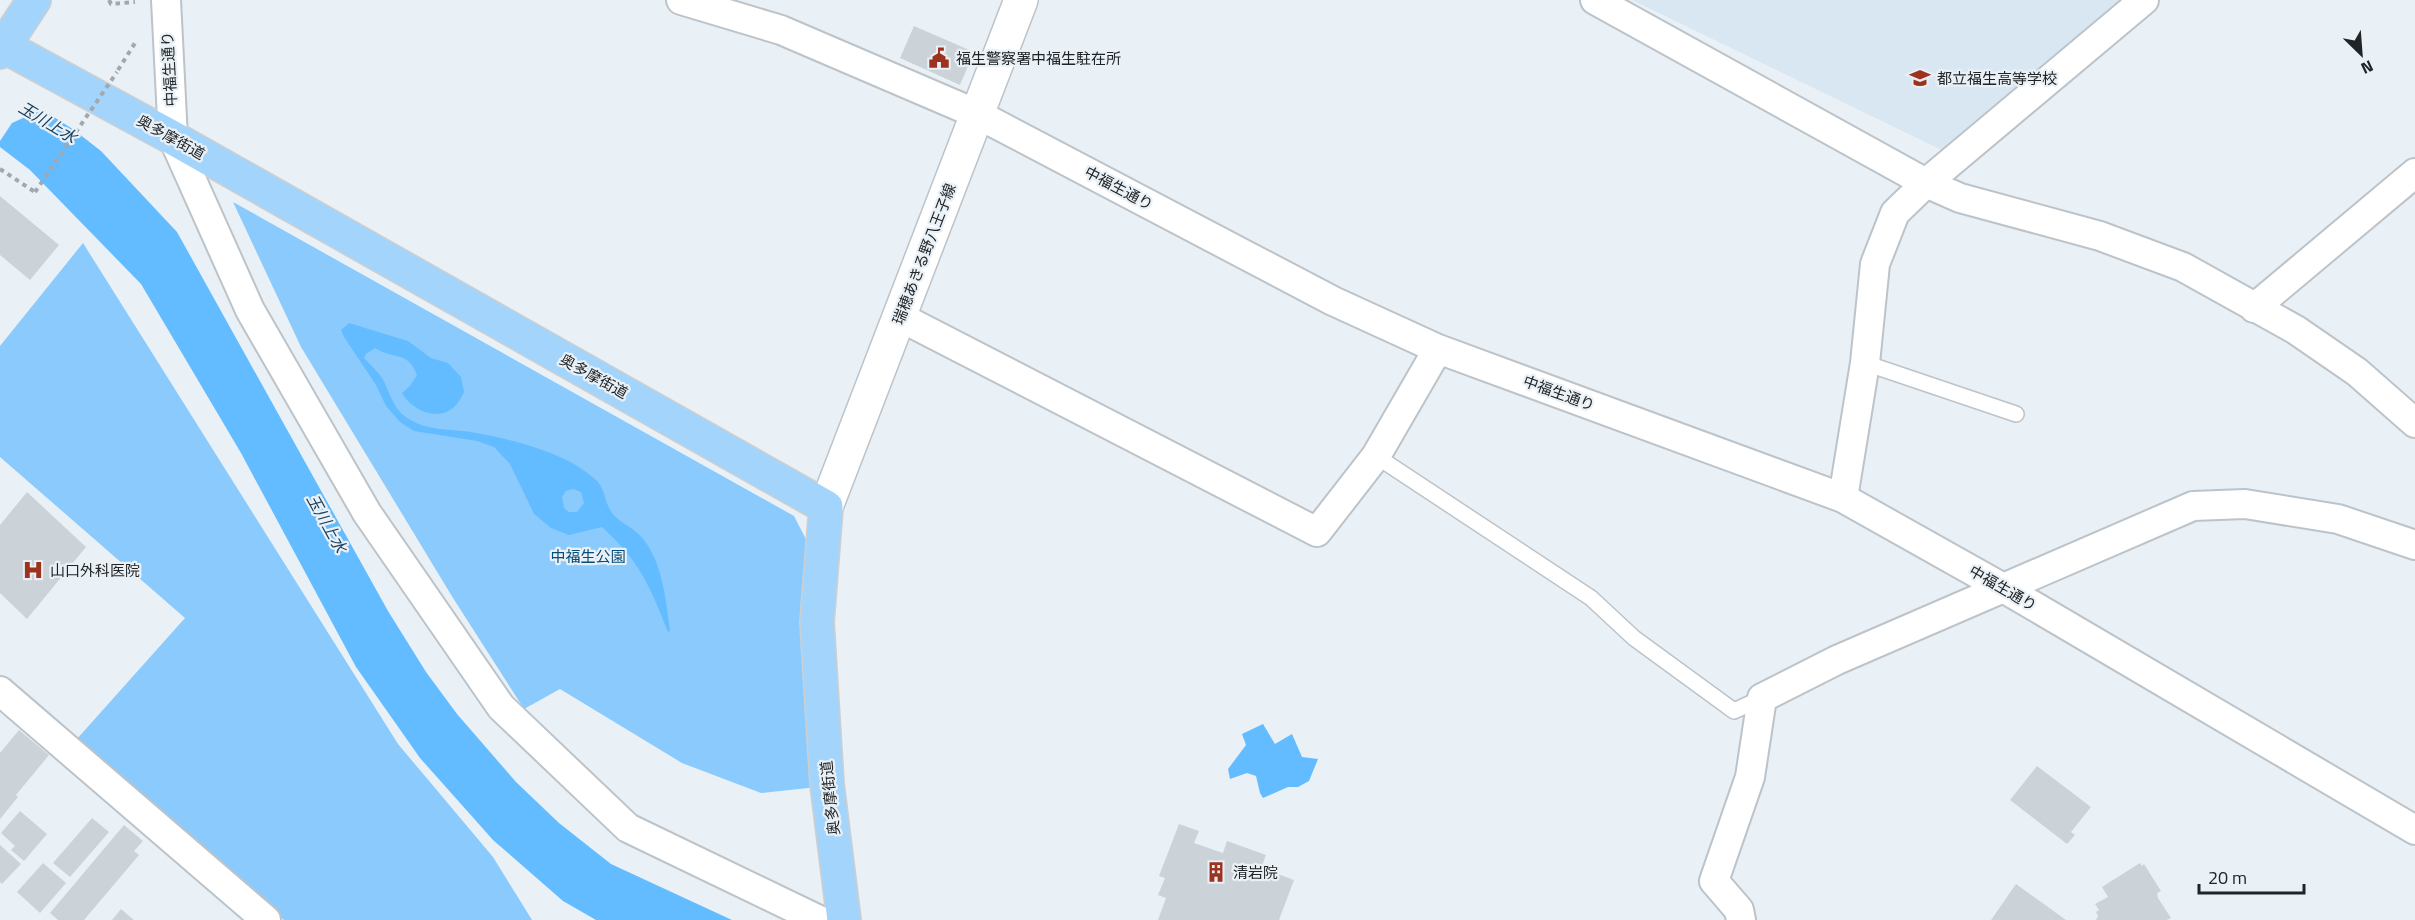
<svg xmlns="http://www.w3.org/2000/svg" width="2415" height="920" font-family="'Titillium Web','Noto Sans JP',sans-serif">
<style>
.built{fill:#d9e7f3}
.green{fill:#8bcafc}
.water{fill:#63bcff;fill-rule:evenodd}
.pier{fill:#e9f1f7}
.building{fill:#cbd3d9}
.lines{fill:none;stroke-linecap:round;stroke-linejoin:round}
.lane-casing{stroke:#bcc3c9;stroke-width:18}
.street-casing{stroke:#bcc3c9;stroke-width:32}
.secondary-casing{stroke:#bcc3c9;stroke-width:36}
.primary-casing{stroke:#cecfcf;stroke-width:36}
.path{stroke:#a2a8ad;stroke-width:4;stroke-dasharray:4.5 4.5;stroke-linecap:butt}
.lane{stroke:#fff;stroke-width:15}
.street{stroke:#fff;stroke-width:28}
.secondary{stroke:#fff;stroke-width:33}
.primary{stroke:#a3d4fb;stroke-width:33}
.path-bridge{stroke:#a2a8ad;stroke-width:4;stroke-dasharray:4.5 4.5;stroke-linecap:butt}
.labels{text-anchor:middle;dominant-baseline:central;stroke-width:4.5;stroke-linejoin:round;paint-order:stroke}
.poi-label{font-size:15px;fill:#212426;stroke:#e9f1f7;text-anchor:start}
.street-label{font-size:15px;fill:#212426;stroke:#e9f1f7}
.park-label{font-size:15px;fill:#064d78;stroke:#e9f1f7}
.water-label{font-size:16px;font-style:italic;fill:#1b405b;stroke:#e9f1f7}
</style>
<rect width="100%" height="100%" fill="#e9f1f7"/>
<path class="built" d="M1632,0h504l-180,157z"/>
<path class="green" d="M233,202l561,314 17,33 6,238 -56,6 -79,-30 -122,-74 -36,20 -71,-111 -152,-251z
M83,243l315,501 95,113 39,63h-248l-208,-180 109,-122 -185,-161v-111z"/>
<path class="water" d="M0,82l74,48 27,21 76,81 211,379 38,61 31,42 59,68 43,41 52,41 121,56h-136l-33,-19 -70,-61 -73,-82 -64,-91 -115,-214 -100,-169 -111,-114 -30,-23z
M349,323l59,18 23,17 17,5 13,14 3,15c-2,4 -5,10 -8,13 -16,18 -44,6 -54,-12l8,-7 7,-11c-9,-25 -24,-15 -42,-27l-9,6 -2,4c6,7 14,13 18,20 9,16 11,32 27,41 19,12 41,10 62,13 39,7 97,20 126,49 8,8 8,23 15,32 9,11 23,15 32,27 19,25 22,61 26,91l-2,1c-19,-48 -28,-70 -66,-105l-33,8 -18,-7 -17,-14 -24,-50 -16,-17 -17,-6 -63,-10 -14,-9 -14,-16 -10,-21 -32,-48 -3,-7zM573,489l8,3 3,11 -7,9h-8l-5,-4 -2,-11 4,-6z
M1263,724l12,20 17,-10 10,23 16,2 -9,22 -11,6h-10l-25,11 -3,-5 -4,-17 -9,-3 -17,6 -2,-10 18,-24 -4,-11z"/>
<path class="pier" d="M0,79l45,29 -33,15 -12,18z"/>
<path class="building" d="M914,26l60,26 -14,33 -60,-27z
M0,196l59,49 -29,35 -30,-25z
M27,492l59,55 -59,72 -27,-26v-68z
M19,730l30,25 -33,40 2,2 -18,22v-66z
M2037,766l54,41 -20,25 4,3 -8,9 -57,-44z
M20,811l27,23 -23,27 -13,-11 4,-4 -14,-13z
M92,818l17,14 -39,45 -17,-14z
M1179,824l20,7 -5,12 29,10 4,-12 39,14 -5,13 33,12 -15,40h-121l8,-22 -8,-3 7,-17 -6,-2z
M124,825l19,16 -9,10 5,4 -55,65h-26l-8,-7z
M0,845l21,19 -19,20 -2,-2z
M43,863l23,20 -26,30 -23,-21z
M2140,863l2,3 2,-2 17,27 -4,2 1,5 13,20 -4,2h-71l2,-4 -2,-4 3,-2 -4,-6 13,-7 -6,-10z
M2016,884l50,36h-75z
M121,909l13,11h-22z"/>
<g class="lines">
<g class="lane-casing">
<path id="lane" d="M1865,363l151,51
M1376,456l215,142 43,40 100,73 28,-13"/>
</g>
<g class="street-casing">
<path id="street" d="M166,0l7,138 77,172 117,203 134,194 127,121 191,92
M681,0l100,30 196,84 356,187 105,48 405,149 162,91 410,241
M1595,0l331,183 34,15 140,38 83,31 113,63 61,42 58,51
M2254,308l161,-135
M900,317l417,215 59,-76 62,-107
M1843,498l22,-135 10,-99 20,-51 31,-30 218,-183
M0,691l266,229
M1741,920l-2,-10 -25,-29 36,-104 12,-79 75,-38 356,-154 52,-2 93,15 77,26"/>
</g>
<g class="secondary-casing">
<path id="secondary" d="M826,507l195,-507"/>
</g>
<g class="primary-casing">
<path id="primary" d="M0,44l173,94 653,369 -9,115 10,162 17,136
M0,52l34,-52"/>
</g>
<path class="path" d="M109,0l2,4 24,-2
M118,70l17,-27
M0,169l35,23"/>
<use href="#lane" class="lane"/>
<use href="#street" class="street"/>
<use href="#secondary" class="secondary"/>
<use href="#primary" class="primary"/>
<path class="path-bridge" d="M35,192l82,-120"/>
</g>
<defs>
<g id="civic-bare" transform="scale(1.62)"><path d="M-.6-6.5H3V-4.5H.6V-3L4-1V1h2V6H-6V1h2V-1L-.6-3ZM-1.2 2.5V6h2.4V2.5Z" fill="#9d331e" stroke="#e9f1f7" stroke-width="2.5" paint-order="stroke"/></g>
<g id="school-bare" transform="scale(1.62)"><path d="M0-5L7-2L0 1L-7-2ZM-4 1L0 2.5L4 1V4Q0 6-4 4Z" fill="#9d331e" stroke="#e9f1f7" stroke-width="2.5" paint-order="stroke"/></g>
<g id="hospital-bare" transform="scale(1.62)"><path d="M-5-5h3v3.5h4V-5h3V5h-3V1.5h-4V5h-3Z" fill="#9d331e" stroke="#e9f1f7" stroke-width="2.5" paint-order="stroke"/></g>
<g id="building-bare" transform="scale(1.62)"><path d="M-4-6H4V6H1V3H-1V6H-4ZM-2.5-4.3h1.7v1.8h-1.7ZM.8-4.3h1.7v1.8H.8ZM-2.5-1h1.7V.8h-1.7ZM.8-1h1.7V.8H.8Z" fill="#9d331e" stroke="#e9f1f7" stroke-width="2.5" paint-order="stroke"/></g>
</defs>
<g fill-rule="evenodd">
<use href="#civic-bare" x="939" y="58"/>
<use href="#school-bare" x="1920" y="78"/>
<use href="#hospital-bare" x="33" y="570"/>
<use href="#building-bare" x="1216" y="872"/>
</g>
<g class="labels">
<g class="poi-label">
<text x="956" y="58">福生警察署中福生駐在所</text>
<text x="1937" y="78">都立福生高等学校</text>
<text x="50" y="570">山口外科医院</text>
<text x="1233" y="872">清岩院</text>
</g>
<g class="street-label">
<text transform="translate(169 69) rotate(-93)">中福生通り</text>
<text transform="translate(171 137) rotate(29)">奥多摩街道</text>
<text transform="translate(1119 188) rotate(28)">中福生通り</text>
<text transform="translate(924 254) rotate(-69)">瑞穂あきる野八王子線</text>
<text transform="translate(594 376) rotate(29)">奥多摩街道</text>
<text transform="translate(1559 393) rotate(20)">中福生通り</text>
<text transform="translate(2003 588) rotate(30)">中福生通り</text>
<text transform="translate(830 798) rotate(-96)">奥多摩街道</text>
</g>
<g class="park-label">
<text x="588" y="556">中福生公園</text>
</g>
<g class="water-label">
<text transform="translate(48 122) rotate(31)">玉川上水</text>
<text transform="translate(327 523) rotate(61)">玉川上水</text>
</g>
</g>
<g transform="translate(2361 54) rotate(155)" stroke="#e9f1f7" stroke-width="4.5" paint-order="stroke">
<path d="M0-4.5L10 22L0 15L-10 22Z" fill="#212426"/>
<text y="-9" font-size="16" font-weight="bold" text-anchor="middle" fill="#212426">N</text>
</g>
<path d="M2199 884v9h105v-9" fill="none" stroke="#212426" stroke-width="3"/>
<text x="2208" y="884" font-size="18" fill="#212426" stroke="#e9f1f7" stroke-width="4.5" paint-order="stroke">20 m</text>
</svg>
